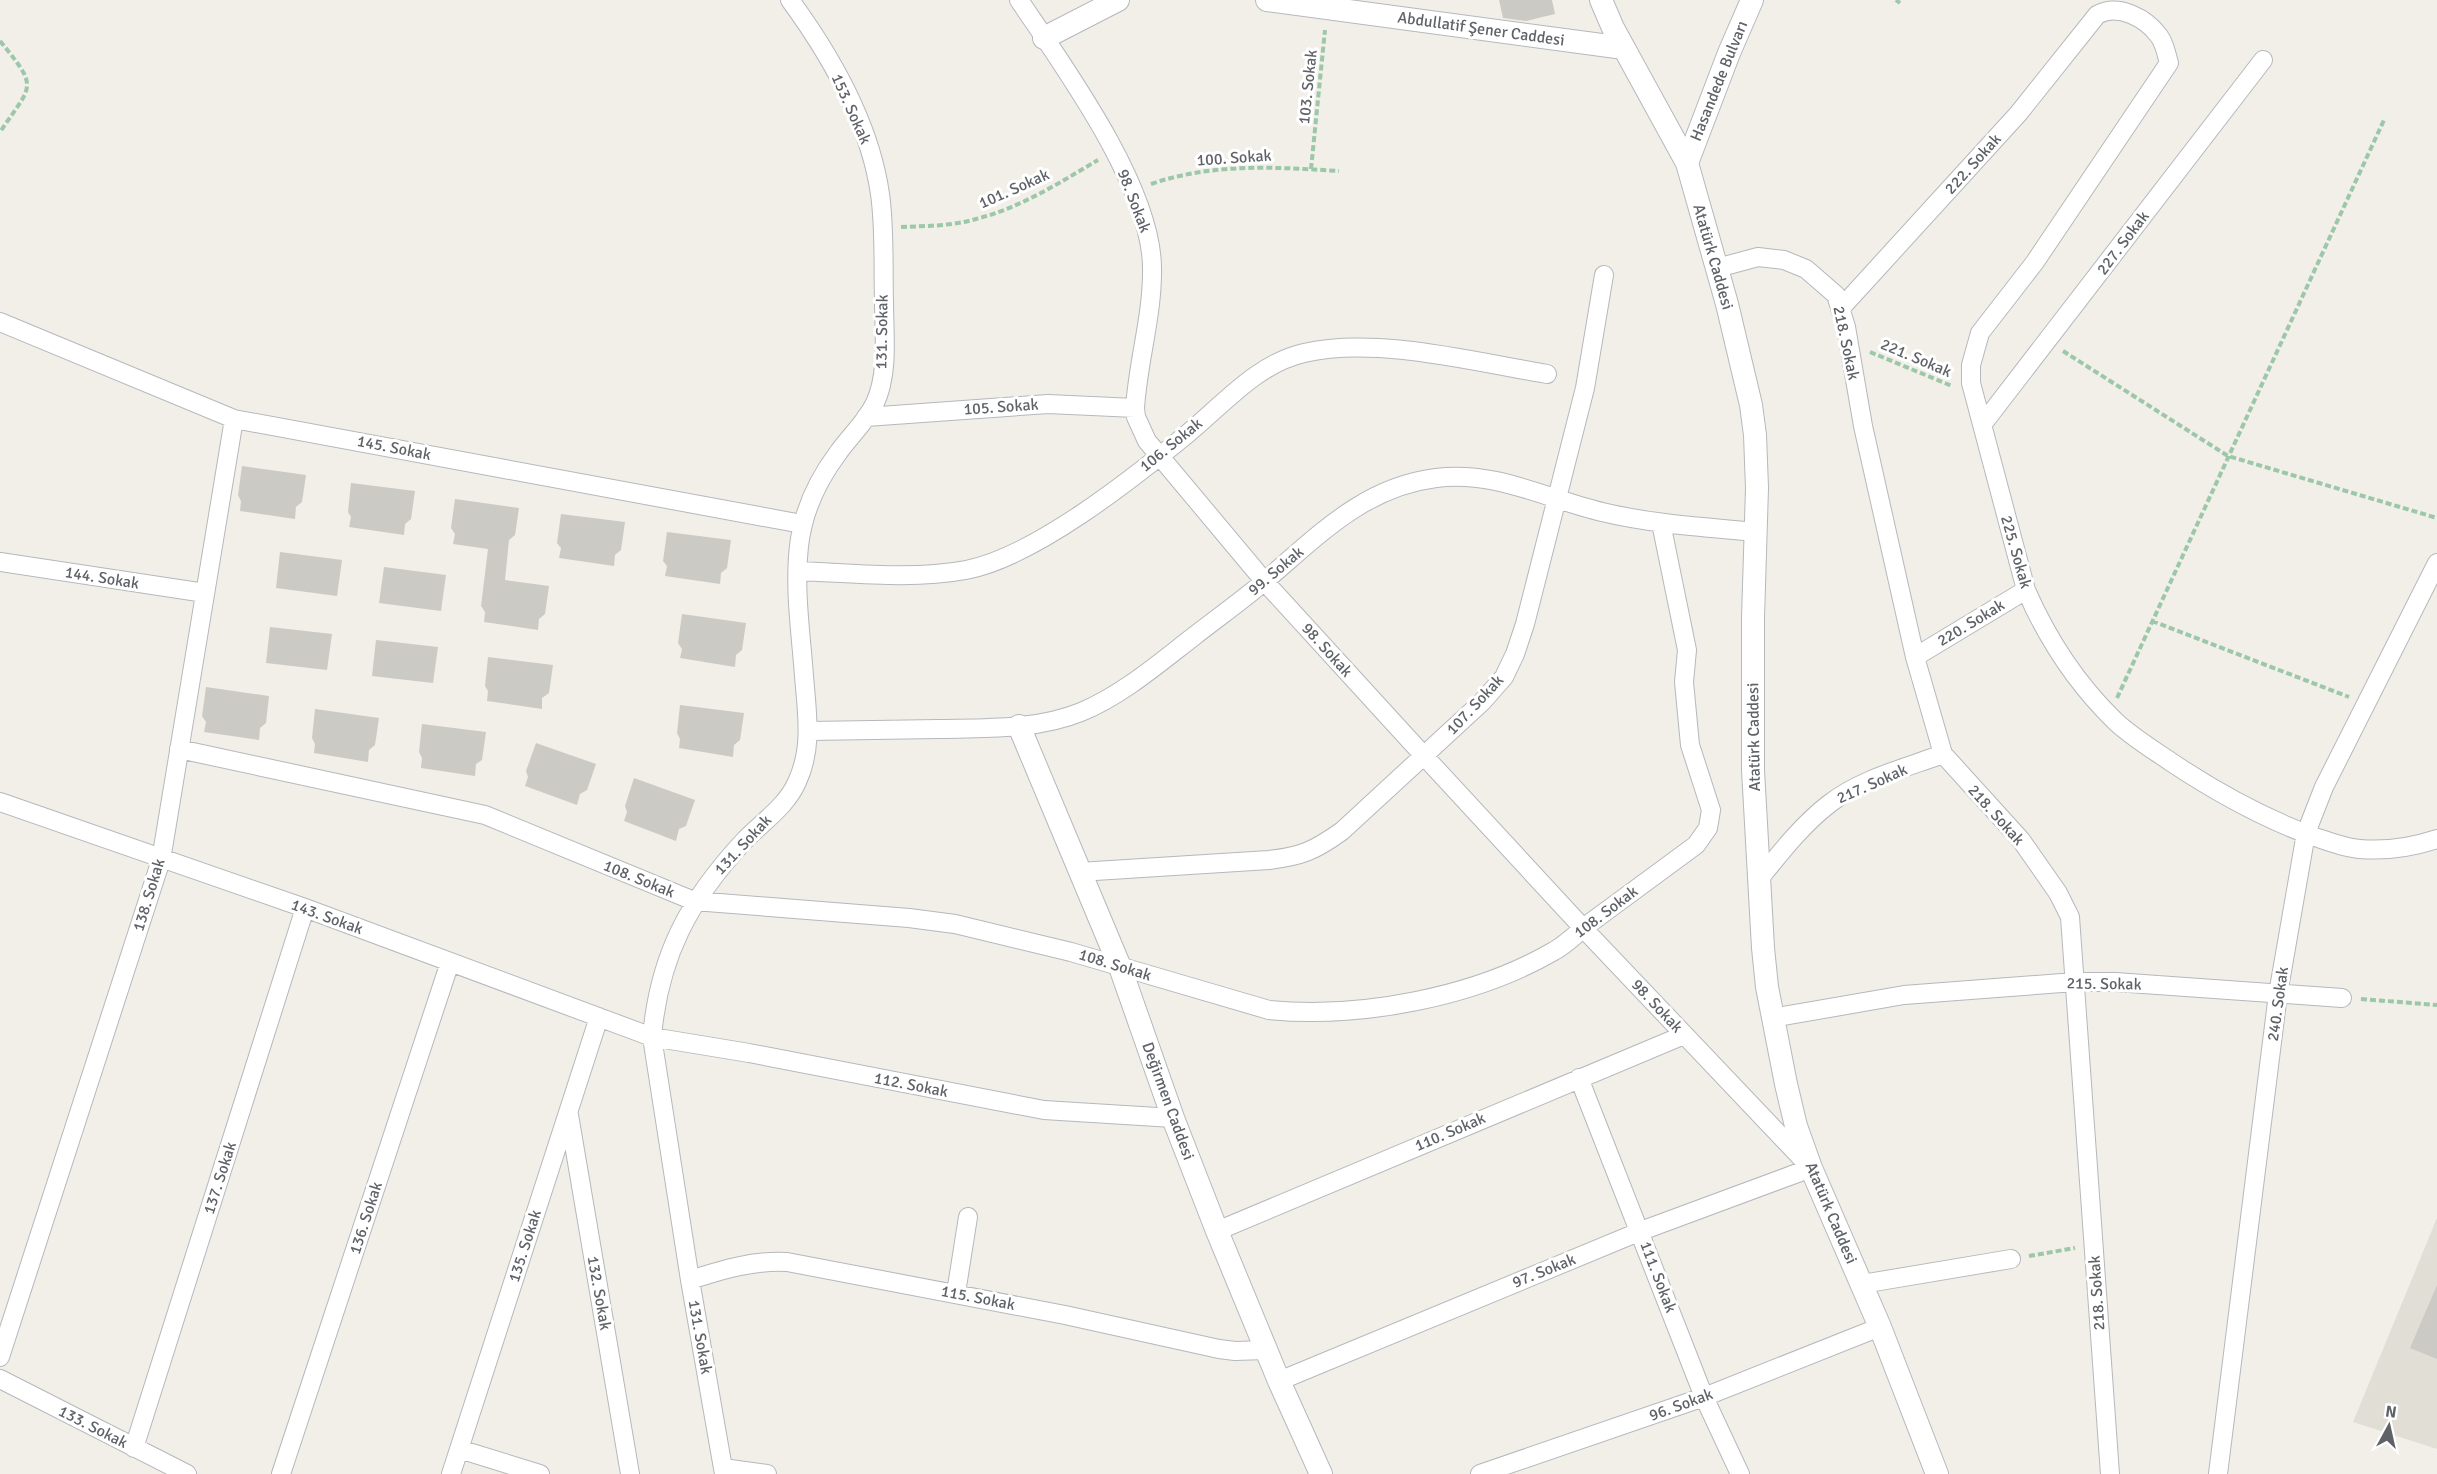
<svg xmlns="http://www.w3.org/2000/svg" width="2437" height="1474" font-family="Signika,sans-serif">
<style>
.education{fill:#e1ded6}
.building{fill:#cccac5}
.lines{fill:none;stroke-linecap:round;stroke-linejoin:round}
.minor-casing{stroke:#b5b8bc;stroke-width:20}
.tertiary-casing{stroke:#b5b8bc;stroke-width:24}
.path{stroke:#9cc7a9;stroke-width:4;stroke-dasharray:6 3;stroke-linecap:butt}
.minor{stroke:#fff;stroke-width:18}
.tertiary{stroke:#fff;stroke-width:22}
.labels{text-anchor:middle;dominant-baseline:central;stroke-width:6;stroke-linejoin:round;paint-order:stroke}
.street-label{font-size:16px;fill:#5f6368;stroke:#fff}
</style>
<rect width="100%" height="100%" fill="#f1efe8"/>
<path class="education" d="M2437,1218v231l-84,-27z"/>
<path class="building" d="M1499,0h53l3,14 -29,7 -23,-3z
M242,466l64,9 -4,27 -6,5 -1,12 -55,-8 1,-10 -3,-6z
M351,483l64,8 -4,28 -6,5 -1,11 -55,-8 2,-10 -3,-5z
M455,499l64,9 -4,27 -6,5 -4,40 44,6 -4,28 -6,5 -1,11 -54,-8 1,-10 -4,-6 7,-57 -35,-5 2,-10 -4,-6z
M561,514l64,8 -4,28 -6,5 -1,11 -55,-8 2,-10 -4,-5z
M667,532l64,8 -4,28 -6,5 -1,11 -55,-8 2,-10 -4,-5z
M280,552l62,8 -5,36 -61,-8z
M384,567l62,8 -5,36 -62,-8z
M682,614l64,9 -4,27 -6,5 -1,12 -55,-9 2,-9 -4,-6z
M270,627l62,7 -5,36 -61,-7z
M376,640l62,7 -5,36 -61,-7z
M488,657l65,8 -4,28 -7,5v11l-55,-8 1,-10 -3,-5z
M206,687l63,9 -3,27 -6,5 -1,12 -55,-8 2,-10 -4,-6z
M680,705l64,8 -4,27 -6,5 -1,12 -54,-9 1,-9 -3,-6z
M315,709l64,9 -4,27 -6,5 -1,12 -54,-9 1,-9 -3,-6z
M422,724l64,8 -4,28 -6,4 -1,12 -54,-8 1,-10 -3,-6z
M536,743l60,21 -9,26 -7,4 -3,11 -52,-19 3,-9 -2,-6z
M634,778l61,22 -9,26 -7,3 -3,12 -52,-20 3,-9 -2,-6z
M2437,1285v74l-27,-11z"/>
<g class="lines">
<g class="minor-casing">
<path id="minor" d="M1019,0c45,67 132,186 133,267 1,47 -14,94 -17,141l1,9 11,24 118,141 160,175 158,171 228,240 -170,63 -362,150
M1717,268l41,-11 26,3 22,9 30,26 10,32 17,99 52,231 28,97 78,86 37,53 12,24 40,557
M1841,308l177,-194 79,-99c21,-12 49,3 62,21 6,8 7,17 10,27l-134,199 -55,71 -9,32v18l55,207c21,48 52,95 89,131 17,16 37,28 56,41 45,30 90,55 141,74 16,5 32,12 48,13 25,2 53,-2 77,-10
M0,322l234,97 568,105
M866,417l182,-13 87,4
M1982,425l281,-365
M0,562l205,31
M798,571c56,2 113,9 168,-1 68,-13 166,-91 220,-135 37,-30 70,-71 118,-82 71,-17 171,9 243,21
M1915,657l111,-67
M809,731c43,-1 86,-1 129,-2 48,-1 99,1 143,-17 41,-17 77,-48 112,-75 24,-19 50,-37 73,-57 53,-45 98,-93 170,-102 58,-8 111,21 166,34 50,12 102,15 154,20
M179,749l306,66 209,86 215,17 46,6 116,28 198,58c91,9 206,-13 285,-59 13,-7 24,-19 36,-28 35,-26 71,-52 106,-78l12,-17 3,-18 -21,-65 -6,-63 3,-32 -26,-127
M0,802l305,106 347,129 97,16 295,57 129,8
M1079,872l190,-12c33,-4 45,-9 73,-29l140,-129 22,-25 11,-23 10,-30 60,-236 19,-113
M1760,878c21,-26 42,-53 69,-74 32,-25 76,-36 114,-50
M1772,1018l132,-23 171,-13h40l227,16
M1579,1078l125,319 36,77
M569,1115l61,359
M1217,1231l467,-196
M690,1280c32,-10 63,-20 97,-18l278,53 154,34 16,2 31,-1
M1862,1284l149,-25
M956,1293l12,-76
M0,1357l161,-497 73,-441
M0,1379l187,95
M134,1448l171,-540
M459,1449l81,25
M723,1468l44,6
M281,1474l169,-512
M451,1474l148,-457
M724,1474l-34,-194 -38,-243c7,-81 37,-137 92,-196 18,-19 42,-34 53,-59 16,-34 10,-69 7,-106 -3,-42 -10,-87 -5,-130 4,-35 18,-65 39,-93 12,-17 28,-31 37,-50 14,-30 9,-69 9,-101 -1,-36 1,-73 -4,-108 -10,-70 -49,-138 -90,-194
M1480,1474l224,-77 176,-70
M2218,1474l60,-480 28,-161 18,-46 113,-224"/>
</g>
<g class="tertiary-casing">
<path id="tertiary" d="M1267,0l357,48
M1601,0l12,28 74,135 40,141 24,101 4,30 2,53 -4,130v152l10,178 4,39 19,97 10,42 15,42 69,159 57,147
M1044,38l74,-38
M1687,163l42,-110 23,-53
M1019,726l101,241 53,151 44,113 62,150 42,93"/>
</g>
<path class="path" d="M1896,0l4,3
M0,41c39,48 33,42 0,91
M1311,169l14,-139
M1151,184c61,-21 124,-17 188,-13
M901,227c25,-1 51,-1 75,-8 44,-11 83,-36 122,-59
M2063,351l165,105 209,62
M1870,352l82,34
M2152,621l197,76
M2117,698l267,-578
M2361,999l76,6
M2029,1256l46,-8"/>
<use href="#minor" class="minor"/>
<use href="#tertiary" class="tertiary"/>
</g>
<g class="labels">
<g class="street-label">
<text transform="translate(1481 29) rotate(8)">Abdullatif Şener Caddesi</text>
<text transform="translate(1719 81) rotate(-68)">Hasandede Bulvarı</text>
<text transform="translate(1308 87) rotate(-84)">103. Sokak</text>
<text transform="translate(851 109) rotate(66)">153. Sokak</text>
<text transform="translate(1234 158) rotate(-4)">100. Sokak</text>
<text transform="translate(1973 164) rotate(-48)">222. Sokak</text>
<text transform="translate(1014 189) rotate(-24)">101. Sokak</text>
<text transform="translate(1134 201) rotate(69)">98. Sokak</text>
<text transform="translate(2123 243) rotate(-53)">227. Sokak</text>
<text transform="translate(1713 257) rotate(74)">Atatürk Caddesi</text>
<text transform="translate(882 332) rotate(-89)">131. Sokak</text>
<text transform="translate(1846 343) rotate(78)">218. Sokak</text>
<text transform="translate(1916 358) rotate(23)">221. Sokak</text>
<text transform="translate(1001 407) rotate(-4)">105. Sokak</text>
<text transform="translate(1171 445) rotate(-39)">106. Sokak</text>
<text transform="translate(394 448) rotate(11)">145. Sokak</text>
<text transform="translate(2016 552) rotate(74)">225. Sokak</text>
<text transform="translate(1276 571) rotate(-40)">99. Sokak</text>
<text transform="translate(102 578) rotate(9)">144. Sokak</text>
<text transform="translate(1971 623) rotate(-31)">220. Sokak</text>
<text transform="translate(1327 650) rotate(48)">98. Sokak</text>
<text transform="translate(1475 705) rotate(-47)">107. Sokak</text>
<text transform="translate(1754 737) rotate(-91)">Atatürk Caddesi</text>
<text transform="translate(1872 784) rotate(-24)">217. Sokak</text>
<text transform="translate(1996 815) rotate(48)">218. Sokak</text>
<text transform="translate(743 845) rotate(-47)">131. Sokak</text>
<text transform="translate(639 879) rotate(22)">108. Sokak</text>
<text transform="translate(149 895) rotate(-73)">138. Sokak</text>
<text transform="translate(1606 912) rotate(-37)">108. Sokak</text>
<text transform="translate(327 917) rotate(20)">143. Sokak</text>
<text transform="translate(1115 965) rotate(17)">108. Sokak</text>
<text transform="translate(2104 984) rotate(1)">215. Sokak</text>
<text transform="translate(2278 1004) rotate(-82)">240. Sokak</text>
<text transform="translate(1657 1006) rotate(47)">98. Sokak</text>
<text transform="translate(911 1085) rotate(11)">112. Sokak</text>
<text transform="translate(1168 1101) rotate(70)">Değirmen Caddesi</text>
<text transform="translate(1450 1132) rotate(-23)">110. Sokak</text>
<text transform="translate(220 1178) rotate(-72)">137. Sokak</text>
<text transform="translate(1831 1213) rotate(67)">Atatürk Caddesi</text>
<text transform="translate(366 1218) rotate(-72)">136. Sokak</text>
<text transform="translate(525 1246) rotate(-72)">135. Sokak</text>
<text transform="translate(1544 1271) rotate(-22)">97. Sokak</text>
<text transform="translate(1658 1277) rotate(69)">111. Sokak</text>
<text transform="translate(599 1293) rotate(80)">132. Sokak</text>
<text transform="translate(2097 1293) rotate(-94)">218. Sokak</text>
<text transform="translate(978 1298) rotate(11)">115. Sokak</text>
<text transform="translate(700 1337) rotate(80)">131. Sokak</text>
<text transform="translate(1681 1405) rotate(-20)">96. Sokak</text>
<text transform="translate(93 1427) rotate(27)">133. Sokak</text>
</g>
</g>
<g transform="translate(2389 1426) rotate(8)" stroke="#ffffff" stroke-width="4.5" paint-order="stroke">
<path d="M0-4.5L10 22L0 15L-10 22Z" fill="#5f6368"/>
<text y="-9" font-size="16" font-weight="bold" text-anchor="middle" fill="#5f6368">N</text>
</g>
</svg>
